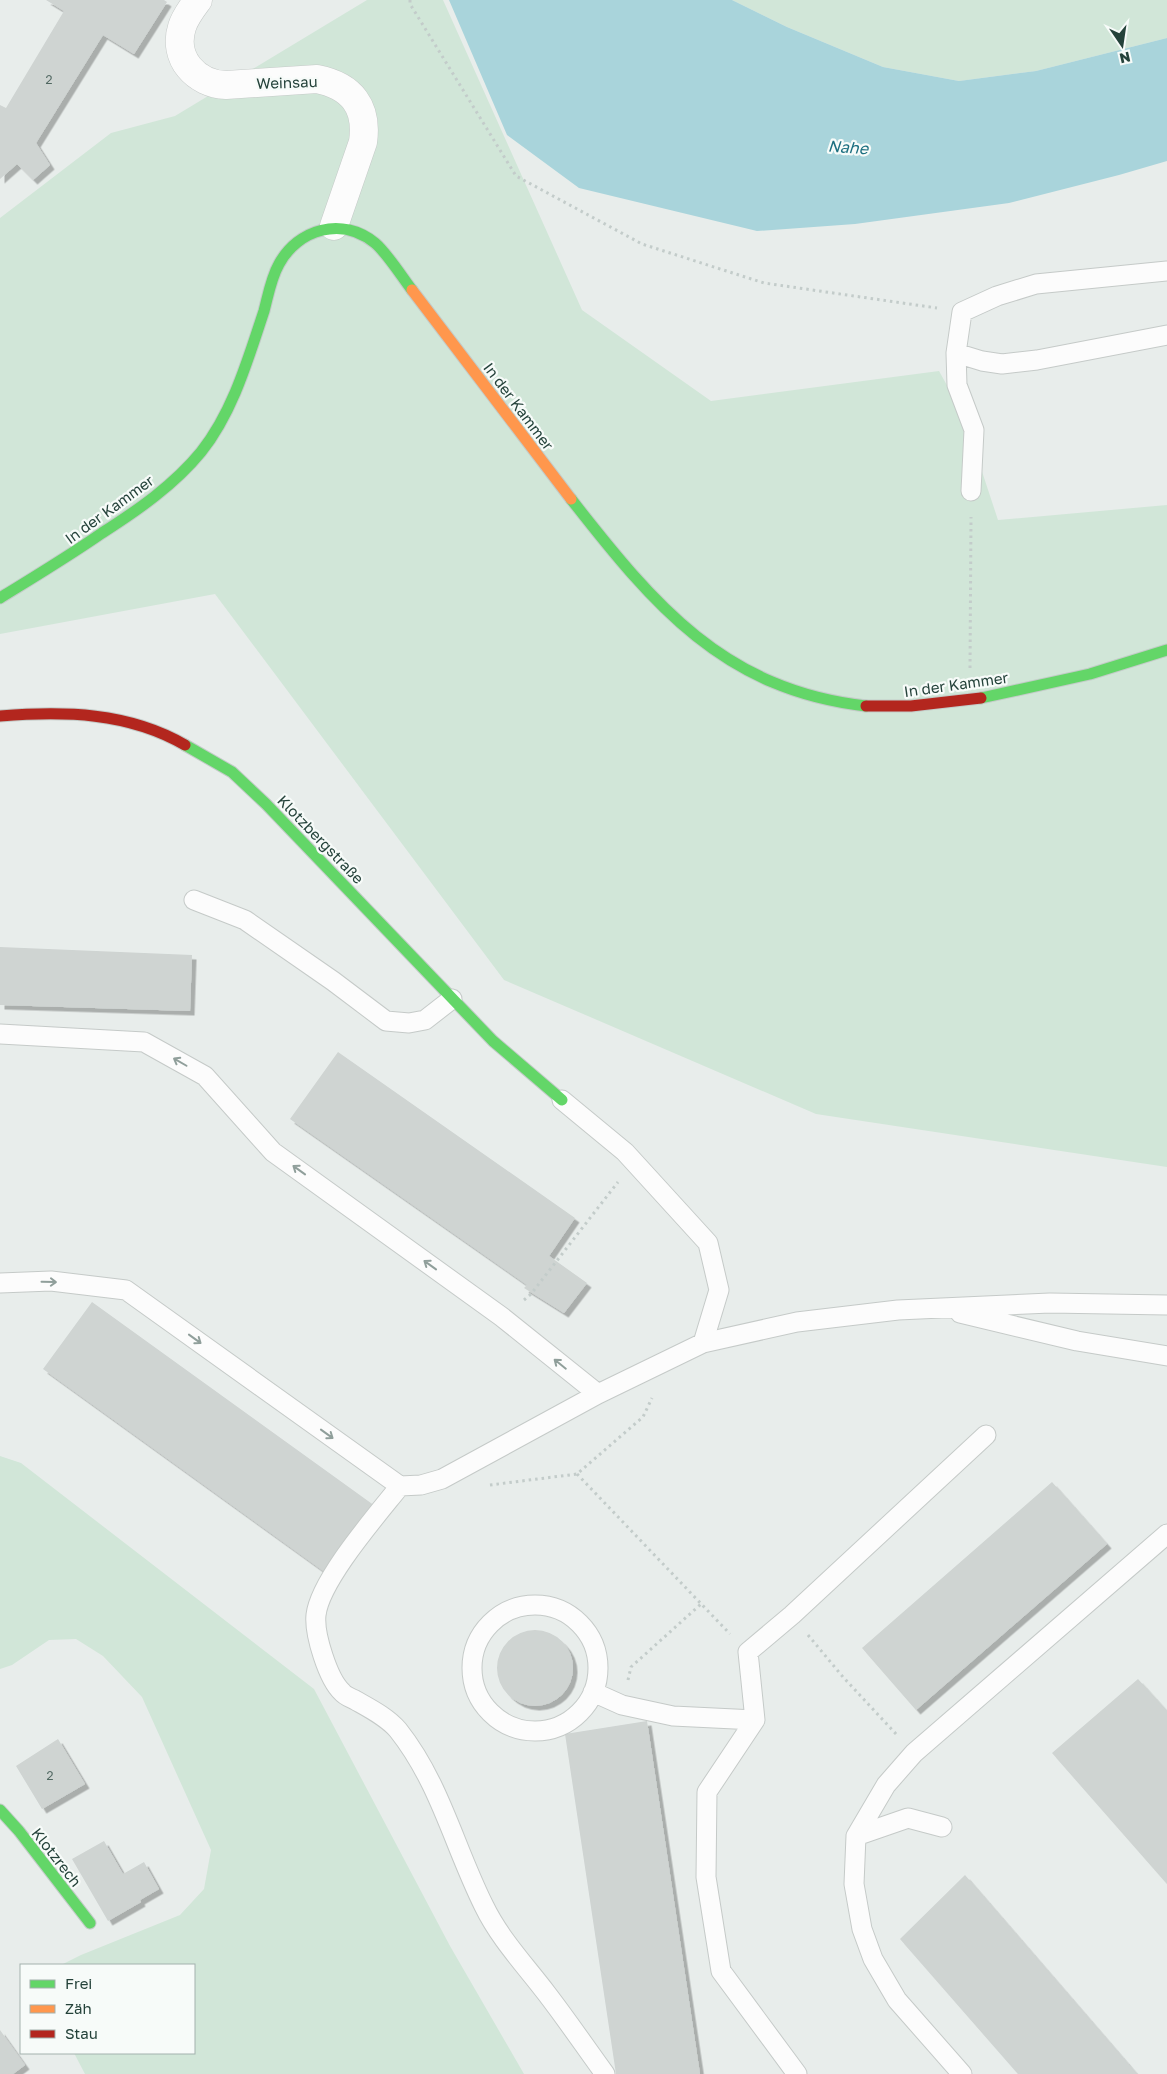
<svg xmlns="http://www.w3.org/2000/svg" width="1167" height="2074" font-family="'Golos Text',sans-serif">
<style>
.green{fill:#d1e6d8}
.water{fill:#a9d4db}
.building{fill:#cfd4d2;filter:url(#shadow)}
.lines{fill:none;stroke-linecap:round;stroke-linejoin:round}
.lane-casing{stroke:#c5cac8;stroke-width:21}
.street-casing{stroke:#c5cac8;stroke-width:29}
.fast-casing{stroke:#c3cbc8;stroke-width:13}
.slow-casing{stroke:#c3cbc8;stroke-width:13}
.jam-casing{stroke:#c3cbc8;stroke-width:13}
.path{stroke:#c3ccca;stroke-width:3;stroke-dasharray:2.5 4;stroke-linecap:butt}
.lane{stroke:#fcfcfc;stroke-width:19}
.street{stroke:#fcfcfc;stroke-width:28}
.fast{stroke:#63d668;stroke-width:11}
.slow{stroke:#ff974d;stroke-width:11}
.jam{stroke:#b3261e;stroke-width:11}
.oneway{stroke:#909f9b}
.labels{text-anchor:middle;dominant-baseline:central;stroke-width:4.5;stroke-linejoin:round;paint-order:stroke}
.number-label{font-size:12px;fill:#506761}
.street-label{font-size:15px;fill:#24423a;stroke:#f7fbf9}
.water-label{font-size:16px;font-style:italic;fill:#1c6f80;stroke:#f7fbf9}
</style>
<defs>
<filter id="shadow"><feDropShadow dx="4.5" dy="4.5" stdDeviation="0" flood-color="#0004"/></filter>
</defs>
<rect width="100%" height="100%" fill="#e8edeb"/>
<path class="green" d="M367,0h76l139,310 129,91 228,-30 24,43 35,106 169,-15v662l-351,-53 -312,-134 -289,-386 -215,40v-416l111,-85 64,-17z
M732,0h435v38l-131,33 -77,10 -76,-14 -96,-40z
M0,1456l21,7 293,226 136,257 74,128h-439l-11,-21h120v-88h-133l20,-10 99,-40 24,-26 7,-39 -69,-153 -39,-41 -27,-17 -27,1 -37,25 -12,4z"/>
<path class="water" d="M449,0h283l55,27 96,40 76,14 77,-10 131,-33v123l-48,14 -110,28 -154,21 -98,7 -178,-43 -72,-53z"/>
<path class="building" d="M46,0h118l3,2 -33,52 -31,-19 -67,108 14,22 -17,15 -16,-16 -17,15v-74l6,3 58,-97z
M0,947l192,8 -2,56 -190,-6z
M338,1052l237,166 -26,38 38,27 -23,30 -40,-25 3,-3 -237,-166z
M92,1302l283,204 -49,67 -283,-204z
M1052,1482l55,62 -191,166 -54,-62z
M497 1668a38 38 0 1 1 76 0a38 38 0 1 1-76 0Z
M1138,1679l29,32v173l-115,-131z
M647,1721l53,353h-84l-51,-340z
M58,1739l27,45 -43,25 -26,-43z
M104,1841l19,33 21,-12 15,27 -19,11 1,2 -33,19 -36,-62z
M965,1875l172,199h-119l-118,-135z
M0,2030l25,35 -12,9h-13z"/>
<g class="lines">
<g class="lane-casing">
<path id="lane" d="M956,353l26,8 20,3 35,-4 130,-25
M971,491l3,-61 -17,-45 -1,-32 6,-41 35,-16 39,-12 131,-13
M194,900l51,20 88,61 53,40 23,2 16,-3 27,-21
M0,1034l144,8 61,34 68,76 229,165 96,77
M562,1100l63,52 83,91 11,47 -16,53
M0,1283l51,-2 75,9 274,196 21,-1 21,-6 156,-85 105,-51 94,-21 101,-12 152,-7 117,2
M960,1313l117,28 90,15
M400,1486c-23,29 -80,94 -84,129 -2,19 12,64 26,77 3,4 9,6 13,8 14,8 32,17 43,30 42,53 56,116 86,176 16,33 41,59 63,88 20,26 39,54 58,80
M472 1668a63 63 0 1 1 126 0a63 63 0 1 1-126 0Z
M593,1692l29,13 51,11 82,4
M856,1836l52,-18 34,9
M797,2074l-76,-103 -15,-94 1,-85 48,-72 -7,-68 44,-37 194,-180
M962,2074l-65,-74 -24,-41 -11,-30 -8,-45 2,-48 30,-51 28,-32 253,-219"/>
</g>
<g class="street-casing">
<path id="street" d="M198,0c-6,8 -13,17 -16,27 -10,31 14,57 44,58l91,-6c35,7 51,28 46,63l-29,84"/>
</g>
<g class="fast-casing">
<path id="fast" d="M571,499c83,106 153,191 295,207
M0,598c34,-21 69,-42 102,-65 36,-23 72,-48 99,-81 32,-40 47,-93 63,-141 4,-15 7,-33 15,-47 19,-35 63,-48 96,-21 12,10 27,34 37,47
M981,698l109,-24 77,-24
M185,745l47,27 34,32 227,237 69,59
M0,1810l19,21 71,92"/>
</g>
<g class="slow-casing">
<path id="slow" d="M412,290l159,209"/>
</g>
<g class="jam-casing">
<path id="jam" d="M866,706h45l70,-8
M0,716c64,-5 128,-4 185,29"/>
</g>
<path class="path" d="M410,0v4l106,172 126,68 122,39 173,25
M970,668l1,-151
M524,1300l7,-6 87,-112
M577,1474l153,160
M490,1485l87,-11 66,-57 9,-19
M808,1635l35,42 54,58
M628,1680l3,-13 70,-63"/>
<use href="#lane" class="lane"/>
<use href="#street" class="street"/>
<use href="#fast" class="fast"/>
<use href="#slow" class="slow"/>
<use href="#jam" class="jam"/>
</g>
<defs><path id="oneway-shaft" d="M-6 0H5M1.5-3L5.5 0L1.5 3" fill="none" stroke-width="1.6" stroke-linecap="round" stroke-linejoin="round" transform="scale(1.25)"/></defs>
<g class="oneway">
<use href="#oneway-shaft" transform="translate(180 1062) rotate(-150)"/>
<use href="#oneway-shaft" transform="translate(299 1170) rotate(-144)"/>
<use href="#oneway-shaft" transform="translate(430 1265) rotate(-144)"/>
<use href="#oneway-shaft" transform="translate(49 1282) rotate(1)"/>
<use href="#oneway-shaft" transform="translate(195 1339) rotate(36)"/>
<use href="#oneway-shaft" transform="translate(560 1364) rotate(-141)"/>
<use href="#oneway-shaft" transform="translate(327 1434) rotate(36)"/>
</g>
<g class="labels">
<g class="number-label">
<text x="49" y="79">2</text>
<text x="50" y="1775">2</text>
</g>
<g class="street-label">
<text transform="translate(287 82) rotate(-2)">Weinsau</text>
<text transform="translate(519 406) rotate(53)">In der Kammer</text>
<text transform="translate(109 509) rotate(-36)">In der Kammer</text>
<text transform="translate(956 684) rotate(-8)">In der Kammer</text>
<text transform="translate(321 839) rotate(46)">Klotzbergstraße</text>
<text transform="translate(57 1857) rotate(52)">Klotzrech</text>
</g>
<g class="water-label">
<text transform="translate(848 147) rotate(4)">Nahe</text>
</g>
</g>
<rect x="20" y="1964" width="175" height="90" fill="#f7fbf9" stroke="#a3b1ad"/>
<rect x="30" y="1980" width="25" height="8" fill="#63d668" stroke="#a3b1ad"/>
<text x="65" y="1989" font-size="15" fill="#24423a">Frei</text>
<rect x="30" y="2005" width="25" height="8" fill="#ff974d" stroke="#a3b1ad"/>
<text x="65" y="2014" font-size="15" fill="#24423a">Zäh</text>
<rect x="30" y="2030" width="25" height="8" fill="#b3261e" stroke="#a3b1ad"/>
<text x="65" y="2039" font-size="15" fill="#24423a">Stau</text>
<g transform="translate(1122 45) rotate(167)" stroke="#f7fbf9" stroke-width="4" paint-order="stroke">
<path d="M0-4L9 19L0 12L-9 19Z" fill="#24423a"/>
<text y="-8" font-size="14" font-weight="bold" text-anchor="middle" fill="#24423a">N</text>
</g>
</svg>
